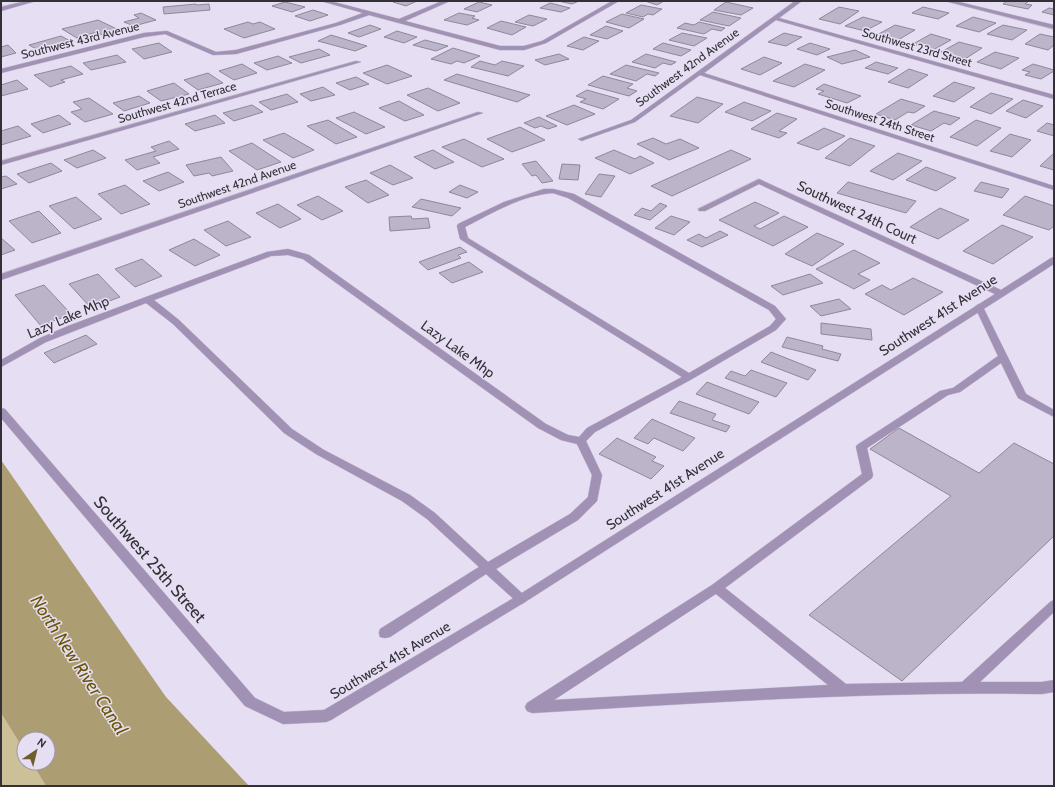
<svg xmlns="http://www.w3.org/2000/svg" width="1055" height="787" font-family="Cabin,sans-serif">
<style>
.green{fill:#ccc099}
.water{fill:#ac9e72}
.building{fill:#bcb4c8;stroke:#8f889a}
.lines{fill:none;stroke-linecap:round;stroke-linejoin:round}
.service-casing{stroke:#c2bbcd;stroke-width:1}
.minor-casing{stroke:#c2bbcd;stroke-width:1}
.service{fill:#a091b5;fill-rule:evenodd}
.minor{fill:#a091b5;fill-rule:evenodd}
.labels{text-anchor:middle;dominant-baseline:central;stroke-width:3;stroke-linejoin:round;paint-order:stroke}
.far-street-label{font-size:12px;fill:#333037;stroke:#e6def2}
.street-label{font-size:14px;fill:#333037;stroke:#e6def2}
.near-street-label{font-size:17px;fill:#333037;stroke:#e6def2}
.near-water-label{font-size:18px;font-style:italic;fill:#695504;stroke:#e6def2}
</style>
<rect width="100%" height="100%" fill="#e6def2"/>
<path class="green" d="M1,713l23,37v13h8l14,23h-45z"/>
<path class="water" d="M1,460l165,237 83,89h-203l-14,-23h16v-24h-24v11l-23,-37z"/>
<path class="building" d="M396,1h21l-11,5 -13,-4z
M558,1h21l-7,3z
M645,1h19l-7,4z
M1007,1h22l-4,3 7,1 -4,4 -25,-5z
M285,2l20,5 -13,5 -20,-6z
M479,2l13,3 -15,7 -13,-3z
M726,2l27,6 -12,7 -27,-5z
M550,3l20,5 -9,4 -21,-4z
M196,4l1,1 12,-1 1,6 -46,4 -1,-7z
M641,5l21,4 -9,6 -5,-1 -5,3 -17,-4z
M839,7l20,4 -19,13 -21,-5z
M923,7l26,6 -11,6 -26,-6z
M1049,8l5,1v6l-12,-3z
M313,10l15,5 -18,6 -15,-5z
M713,12l28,6 -12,8 -29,-6z
M141,13l15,7 -22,6 -10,-4 15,-4 -5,-3z
M459,13l16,3 -3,2 7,2 -12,5 -23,-5z
M622,14l22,5 -15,9 -23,-6z
M529,15l18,4 -14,7 -18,-4z
M863,17l19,5 -17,9 -20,-5z
M973,17l23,6 -17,9 -23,-6z
M98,20l21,10 -17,5 -5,-3 -20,6 -15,-9z
M501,21l25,6 -14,8 -25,-7z
M248,22l5,2 7,-2 15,7 -31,9 -20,-9z
M699,22l26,6 -4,3 -9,-2 -8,5 -27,-6 8,-5 9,2z
M370,25l11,4 -22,8 -11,-4z
M895,25l20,5 -17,10 -21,-5z
M1003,25l24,5 -15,10 -25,-6z
M606,26l17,5 -16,8 -17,-4z
M397,31l20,6 -13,6 -20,-6z
M682,33l25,5 -13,8 -25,-6z
M784,33l18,4 -16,9 -18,-4z
M931,34l20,6 -18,10 -20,-6z
M1040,34l14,3v8l-6,5 -23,-6z
M331,35l36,11 -12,5 -37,-10z
M61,36l9,5 -32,9 -9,-5z
M584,37l15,4 -16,9 -16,-4z
M425,40l23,6 -12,5 -23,-6z
M959,42l23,6 -17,11 -24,-7z
M159,43l13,9 -28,7 -12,-10z
M663,43l28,7 -10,6 -28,-7z
M810,43l20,6 -13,6 -20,-6z
M8,45l8,8 -15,4v-10z
M453,48l27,8 -16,7 -7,-2 -6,3 -20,-5z
M319,49l11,6 -29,8 -12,-6z
M855,50l15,7 -28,7 -15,-7z
M995,52l24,6 -18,11 -24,-7z
M559,54l10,5 -24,6 -10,-5z
M646,54l30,8 -5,3 -8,-2 -8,5 -23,-6z
M117,55l9,7 -35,8 -8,-7z
M278,56l14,7 -25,7 -13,-7z
M764,57l18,6 -22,12 -19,-6z
M480,61l15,4 7,-4 22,5 -16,10 -37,-9z
M876,62l22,6 -10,6 -23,-6z
M242,64l15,9 -23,7 -15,-9z
M805,64l20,6 -31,17 -21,-6z
M1033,64l21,6v1l-13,8 -16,-4 5,-3 -8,-2z
M387,65l25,11 -25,8 -24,-11z
M626,65l33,8 -4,3 -8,-2 -11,7 -26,-7z
M71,66l12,8 -22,6 4,2 -15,5 -16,-12z
M909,69l19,6 -20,13 -20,-6z
M208,73l15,10 -25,7 -14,-10z
M457,74l73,21 -13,7 -73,-22z
M603,76l30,8 -6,4 10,3 -8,5 -41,-11z
M356,77l13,7 -19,6 -14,-7z
M17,80l11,9 -27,7v-11z
M954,82l21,6 -21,14 -21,-6z
M174,83l15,11 -28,7 -14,-10z
M824,84l37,12 -14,7 -29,-9 6,-3 -8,-2z
M323,87l12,8 -24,6 -11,-7z
M428,88l32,15 -22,8 -31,-16z
M587,90l32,9 -16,10 -23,-7 6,-3 -10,-3z
M991,93l22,6 -22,15 -21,-7z
M287,94l11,8 -27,8 -12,-8z
M139,96l11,7 -26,8 -11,-8z
M697,97l26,7 -25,19 -28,-7z
M89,98l24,16 -28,8 -14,-10 11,-3 -9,-7z
M901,99l24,7 -11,7 -6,-1 -13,8 -19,-6z
M1023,100l20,6 -17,12 -20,-7z
M399,101l25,14 -19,6 -26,-13z
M744,102l27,9 -19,10 -27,-9z
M252,105l11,7 -29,9 -11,-8z
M574,105l21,9 -28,11 -21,-9z
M934,111l26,7 -10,7 -6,-2 -13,8 -20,-6z
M354,112l31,15 -19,7 -30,-16z
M777,113l20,6 -18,12 8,2 -8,5 -28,-9z
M59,115l12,9 -28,9 -12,-9z
M215,115l10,8 -30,8 -10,-7z
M539,117l18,9 -9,3 -7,-3 -6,2 -11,-5z
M328,120l29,17 -21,7 -29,-18z
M976,120l25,8 -24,18 -27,-9z
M1047,123l7,2v11l-17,-5z
M18,126l13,10 -30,9v-14z
M520,127l25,13 -33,12 -25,-13z
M824,128l21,8 -27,14 -21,-7z
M284,133l30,17 -21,8 -30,-18z
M1010,134l21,6 -19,17 -22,-6z
M653,138l13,6 14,-5 19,9 -30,12 -32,-16z
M850,138l25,8 -25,20 -25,-8z
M464,139l40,20 -22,8 -40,-20z
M169,141l10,8 -26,8 7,6 -23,7 -12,-10 31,-9 -5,-4z
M252,143l29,19 -24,8 -28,-19z
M93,150l13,8 -29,10 -13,-8z
M433,150l21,12 -19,7 -21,-12z
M614,150l21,9 5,-3 14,7 -24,11 -35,-16z
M731,150l20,9 -79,37 -21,-10z
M898,153l24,8 -29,19 -23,-9z
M1054,153v17l-14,-4z
M221,157l12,14 -21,5 -3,-3 -15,3 -8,-11z
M536,161l17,20 -11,2 -6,-8 -4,1 -10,-12z
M51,163l11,8 -33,12 -12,-9z
M562,164l18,1 -2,15 -19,-1z
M390,165l23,13 -20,7 -23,-12z
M926,167l30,11 -20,13 -30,-11z
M168,172l16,10 -25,9 -16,-10z
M599,174l16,2 -14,21 -16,-3z
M6,176l11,8 -16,5v-12z
M366,180l23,15 -21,8 -23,-16z
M848,182l68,19 -10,12 -69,-20z
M981,182l28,7 -7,9 -28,-7z
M125,185l25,19 -29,10 -23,-20z
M460,185l18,7 -11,6 -18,-6z
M318,196l25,15 -21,9 -25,-15z
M1025,196l29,10v20l-5,4 -46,-15z
M76,197l26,22 -28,10 -25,-23z
M421,199l40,9 -9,8 -40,-9z
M755,202l24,11 -25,13 6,3 24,-13 24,11 -35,19 -54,-26z
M660,203l7,3 -17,14 -16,-5 8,-7 9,3z
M278,204l23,15 -21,9 -24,-15z
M940,208l29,12 -31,19 -28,-12z
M39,211l22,22 -29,10 -23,-22z
M411,216l1,3 16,-1 2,10 -40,3 -1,-14z
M671,216l19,6 -16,13 -19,-7z
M228,221l23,16 -25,9 -22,-16z
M1002,225l31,12 -40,27 -30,-13z
M720,231l8,4 -26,12 -15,-7 12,-6 7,4z
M817,233l27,11 -32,22 -27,-12z
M1,238l14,12 -14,5z
M194,239l26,16 -25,11 -26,-16z
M460,247l7,5 -9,3 3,3 -33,12 -9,-8z
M854,250l26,13 -22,11 12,6 -16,9 -38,-20z
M142,259l20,17 -27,11 -20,-18z
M469,262l14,10 -31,11 -13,-10z
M98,274l22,23 -29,11 -22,-24z
M810,274l13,9 -40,12 -12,-9z
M913,278l30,14 -39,23 -39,-21 17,-9 9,5z
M44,285l27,29 -30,12 -26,-31z
M839,299l12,10 -30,7 -11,-10z
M821,323l50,6 1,11 -51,-6z
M86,335l11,9 -43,19 -10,-10z
M787,337l36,9 -1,3 19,5 -3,7 -56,-14z
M771,352l45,18 -8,10 -47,-18z
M751,370l36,13 -11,14 -51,-19 6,-7 14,5z
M707,382l52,20 -10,12 -53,-20z
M679,401l37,13 -4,6 18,6 -4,6 -56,-19z
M652,419l43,19 -12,13 -29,-13 -6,6 -14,-6z
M899,428l80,45 35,-30 40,21v72l-152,145 -93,-66 142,-119 -81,-47z
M617,438l39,19 -4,4 12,5 -13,13 -52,-25z"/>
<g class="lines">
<g class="service-casing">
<path id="service" d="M544,189h9l21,5 201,112 11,13 -10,11 -84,49 -97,53 -9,9 16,34 -5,26 -19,19 -82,49 29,27 2,3 -2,3 -4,2 -4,-2 -31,-28 -96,63 -5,1 -5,-1 -1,-4 1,-4 99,-62 -52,-48 -25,-18 -86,-47 -32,-21 -111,-109 -27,-21 -100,39 -45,25v-7l39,-22 28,-12 199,-74 21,-3 21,6 237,169 22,11 11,2 8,-9 95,-51 -222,-138 -3,-13 1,-2 46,-22zM553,193l15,5 201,112 7,9 -6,7 -81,47 -221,-135 -3,-11c27,-14 57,-32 88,-34zM288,255l15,4 235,169 23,12 16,4 15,31 -4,22 -18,17 -82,48 -53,-49 -25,-18 -86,-45 -32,-21 -113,-109 -25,-20 117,-44z
M979,304l4,3 43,87 28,16v7l-36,-19 -17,-35 -41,29 -12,3 -81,53 6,27 -1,3 -147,110 121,96 116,-2 88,-80 4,-2v12l-74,70h62l12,-2v12l-12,2c-170,-3 -340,9 -510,19l-5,-2 -2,-4 2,-4 185,-118 150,-111 -6,-27 1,-2 83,-54 13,-3 45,-32 -23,-49zM716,594l112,91 -274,15z"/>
</g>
<g class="minor-casing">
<path id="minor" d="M26,1h10l-35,10v-4z
M321,1h9l69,18 43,-18h8l-45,20 95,25h24l18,-5 70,-40h7l-73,42 -22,7h-24l-131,-35 -29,10 -104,29 -23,1 -48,-21 -21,3 -143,36v-4l143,-36 23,-2 49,21 20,-2 100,-27 27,-10z
M795,1h7l-23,17 275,77v4l-278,-79 -72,53 350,113v4l-354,-115 -65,47 -51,18 -2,1 -4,-2 53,-19z
M945,1h10l99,24v4z
M356,61l5,1 -360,103v-4z
M478,112l5,1 -482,167v-6z
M759,179l242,111 50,-32 3,-1v7l-529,338 -194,118 -5,2 -43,2 -38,-18 -244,-288v-10l4,1 250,289 29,14 40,-2 193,-114 478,-302 -236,-110 -54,27h-6l-1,-2z"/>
</g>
<use href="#service" class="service"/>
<use href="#minor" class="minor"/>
</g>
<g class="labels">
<g class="far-street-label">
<text transform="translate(80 40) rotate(-14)">Southwest 43rd Avenue</text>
<text transform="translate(917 47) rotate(16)">Southwest 23rd Street</text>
<text transform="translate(687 67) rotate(-36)">Southwest 42nd Avenue</text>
<text transform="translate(177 102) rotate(-16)">Southwest 42nd Terrace</text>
<text transform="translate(880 120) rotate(18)">Southwest 24th Street</text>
<text transform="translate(237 184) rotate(-19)">Southwest 42nd Avenue</text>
</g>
<g class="street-label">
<text transform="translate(857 212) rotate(25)">Southwest 24th Court</text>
<text transform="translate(938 315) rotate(-33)">Southwest 41st Avenue</text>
<text transform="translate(68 317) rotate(-23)">Lazy Lake Mhp</text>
<text transform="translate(458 349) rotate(36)">Lazy Lake Mhp</text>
<text transform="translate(665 489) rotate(-33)">Southwest 41st Avenue</text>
<text transform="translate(390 660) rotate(-31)">Southwest 41st Avenue</text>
</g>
<g class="near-street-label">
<text transform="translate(150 559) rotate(49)">Southwest 25th Street</text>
</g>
<g class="near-water-label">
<text transform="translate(79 665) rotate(57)">North New River Canal</text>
</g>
</g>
<rect width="1055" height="787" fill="none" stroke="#333037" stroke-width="4"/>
<g transform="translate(36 751) rotate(35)"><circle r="19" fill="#e6def2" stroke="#9e98a7"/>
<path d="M0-3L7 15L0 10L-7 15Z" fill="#6e5e2b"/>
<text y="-6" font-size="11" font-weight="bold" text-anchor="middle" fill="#333037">N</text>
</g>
</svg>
